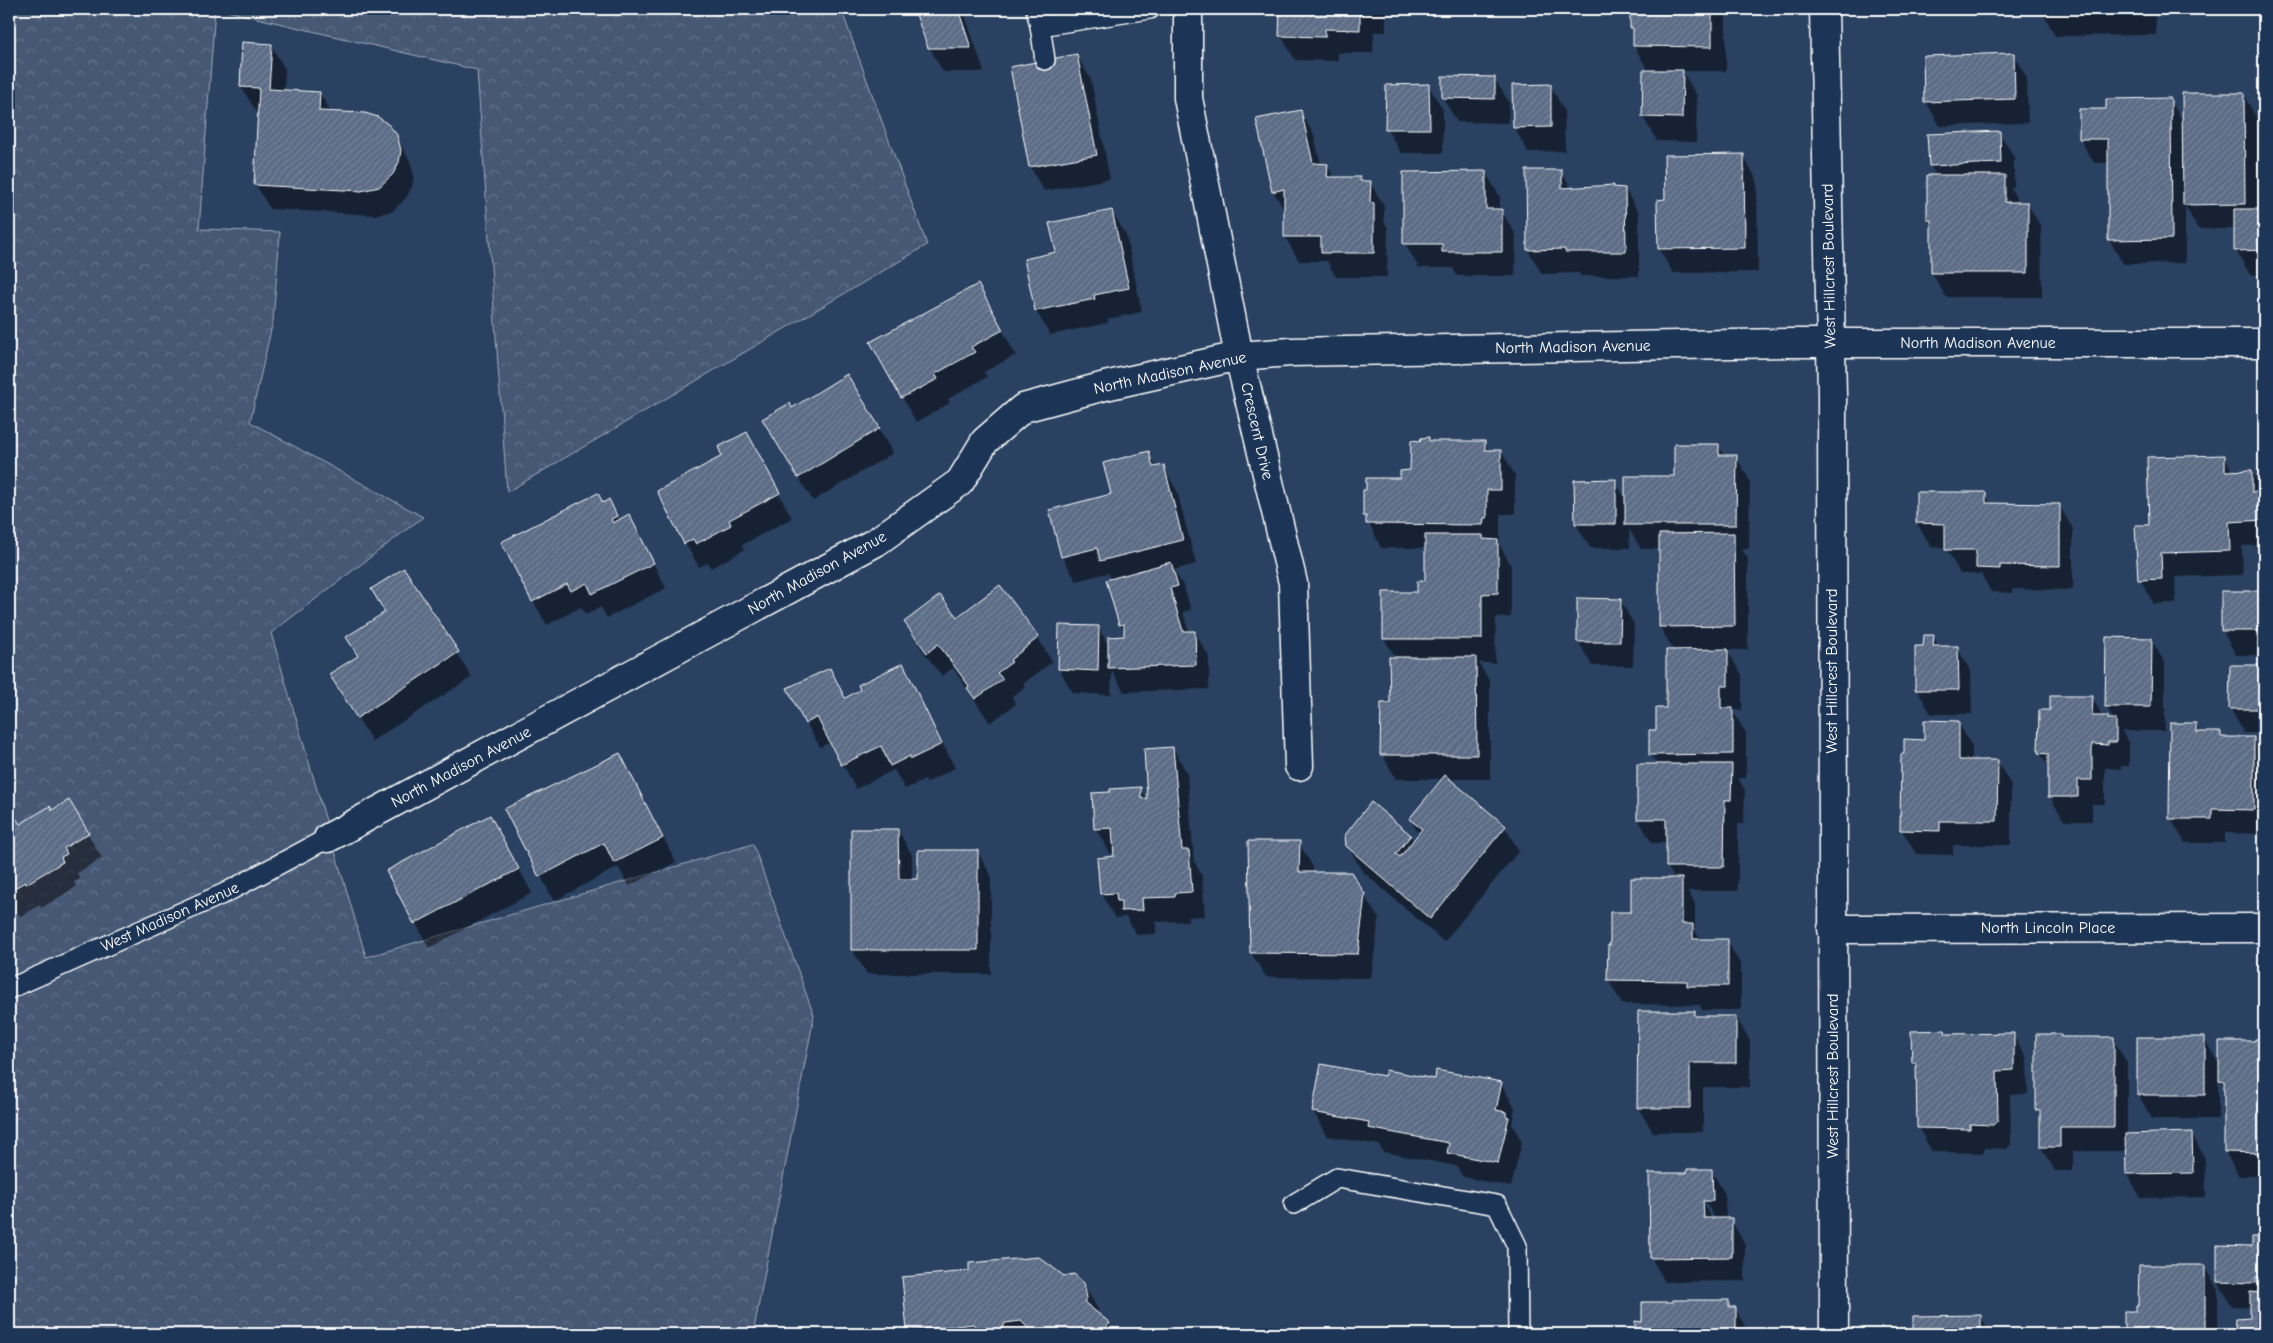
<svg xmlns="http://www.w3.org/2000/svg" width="2273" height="1343" font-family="'Comic Neue',sans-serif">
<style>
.forest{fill:url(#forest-crowns);stroke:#a2acba}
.shadow{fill:#0007;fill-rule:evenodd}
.building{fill:url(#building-hatch);stroke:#fff}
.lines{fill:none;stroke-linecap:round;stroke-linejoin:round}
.lane-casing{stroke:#fff;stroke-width:22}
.street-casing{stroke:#fff;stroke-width:31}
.secondary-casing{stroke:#fff;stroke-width:31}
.lane{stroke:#1d3557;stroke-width:19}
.street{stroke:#1d3557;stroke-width:28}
.secondary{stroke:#1d3557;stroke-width:28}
.labels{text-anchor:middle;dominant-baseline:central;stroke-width:4;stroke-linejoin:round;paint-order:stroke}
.street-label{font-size:16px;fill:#fff;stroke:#1d3557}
</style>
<defs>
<pattern id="forest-crowns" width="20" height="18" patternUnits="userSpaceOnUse" patternTransform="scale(1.25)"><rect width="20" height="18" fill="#465975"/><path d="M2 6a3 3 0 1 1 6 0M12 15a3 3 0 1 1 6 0" fill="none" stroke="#62728a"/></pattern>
<pattern id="building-hatch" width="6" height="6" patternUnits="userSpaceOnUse" patternTransform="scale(1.25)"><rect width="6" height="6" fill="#5b6c86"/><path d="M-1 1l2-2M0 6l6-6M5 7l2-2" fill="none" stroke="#748298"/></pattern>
</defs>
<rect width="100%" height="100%" fill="#2a4161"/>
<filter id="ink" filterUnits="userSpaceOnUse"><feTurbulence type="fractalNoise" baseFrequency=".02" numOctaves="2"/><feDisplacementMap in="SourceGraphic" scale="10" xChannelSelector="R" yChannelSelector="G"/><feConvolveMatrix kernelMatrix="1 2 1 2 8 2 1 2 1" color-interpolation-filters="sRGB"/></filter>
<g filter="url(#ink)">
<path class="forest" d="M9,9h206l-16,220 81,3 -7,89 -23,101 173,95 -152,116 95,324 387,-113 61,172 -61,318h-738l-6,-8z
M219,9h622l86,236 -420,247 -30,-422z"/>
<path class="shadow" d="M915,9h48l21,63h-41l-14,-25z
M1281,9h105v23h-12l-1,21h-35v8l-43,-1 -14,-24z
M1631,9h114v6h-19v56h-44l15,25 -1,46 -39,-1 -14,-24 6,-45 -15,-26 1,-11 -4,-7z
M2041,9h114l1,26 -101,1z
M271,45l14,24 -1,22 36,2 11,20 65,23 14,25 4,15 -2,11 -6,11 -13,13 -18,4 -105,-6 -14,-24 4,-74h-4l-15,-24z
M2013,54l14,24 1,45 -88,3 -14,-24z
M1077,55l14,25 19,99 -66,12 -14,-24z
M1494,78l15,24 -1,21 -51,-1 -14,-24z
M1550,85l14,25 1,41 -37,1 -14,-25z
M1429,86l14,24v43h-42l-14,-24z
M2243,94l14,25 1,91h6v65h-14l-14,-25 -1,-21h-37l-13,-23v57l-62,1 -14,-25v-76h-15l-14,-24 27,-28 63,-11 14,23z
M1300,111l14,24 7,30h6l8,14h24l2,3h9l14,24v15l4,7 -1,49h-51l-9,-16h-28l-14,-24v-25l-12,-21z
M1999,132l15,25v30h-3l7,16h9l14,24 1,70h-96l-14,-24v-47l-4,-6 8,-44 -6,-11z
M1743,156l14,24 1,92 -85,1 -14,-24 7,-49z
M1561,171l10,17 42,-2 1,3h11l14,24v63h-59l-1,-3 -37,1 -14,-24z
M1486,173l14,24v13h1l15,25 -1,41h-58l-4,-8h-34l-14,-24z
M1112,211l14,24 16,77 -34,7v4l-58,12 -14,-24 -11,-51 32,-7z
M991,310l25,45 -32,17 3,5 -39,22 2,4 -34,19 -44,-79z
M847,376l46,77 -80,48 -35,-57z
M1428,439l2,3h54l5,9h12l14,24v39h-15v28h-2l13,23v52l-15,1 -1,45h-16l11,19v97h-43l58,48 14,24 -75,91 -82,-71 -14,-25 62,-11 4,7 5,-7 -9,-16 33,-40h-47l-14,-25 9,-50 5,-46 -12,-19 42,-57v-34h-45l-16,-33 46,-44 11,-29z
M1718,445l7,11h11l14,25 -1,68h-7l6,10v91h-21l15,25v35h-8v3l12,20v45h-8l7,12 -1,34h-6v67h-50l7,13v27l6,9 26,1 14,24v45h-39l-2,-5 -78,-1 -14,-24 1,-34h2l21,-32 43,-35 -8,-13v-23h-15l-14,-24 19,-54 -6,-11 16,-45 7,-58 -14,-24v-78h-19l-12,-20 1,19h-40l-14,-24v-43h39l12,20 48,-24z
M1148,452l9,16 6,-2 14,25 19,73 -22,6 10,17 7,23 -8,2 6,20h6l14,25v32l-85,3 -12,-21 -1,24 -38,-2 -14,-24 1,-42h38l11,19 17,-9v-3l-6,-10 -8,-44 -4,-7 -32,8 -14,-25z
M2224,456l9,16 18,-1 13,21v53l-22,1 1,29 -68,2 1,26 -22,1 -14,-25 11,-53z
M760,458l32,60 -50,27 2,5 -33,18 -3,-5 -9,4 -14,-24z
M1985,494l6,10 68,1 14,24v61l-60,-1v4l-22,-1 -10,-18h-21l-14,-26 -15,-1 -14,-24z
M608,501l12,20 9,-5 37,72 -59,30 -6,-11 -15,8 -5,-8 -34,18 -14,-24 70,-97z
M404,569l68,108 -100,64 -41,-66 28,-19 27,-43z
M1000,587l38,51 14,24 -29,22 2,3 -13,10 4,7 -26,19 -37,-55 -11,8 -22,-29 -14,-25 51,-3z
M2222,592h42v63h-28l-14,-25z
M1620,600l14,24 -1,42h-41l-14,-25z
M1933,636l6,11h18l14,25 1,42h-41l-14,-24v-42h8z
M2151,639l14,24v68h-43l7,13v22h-8v3l-16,-1v36h-13v17h-28l-14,-24v-27l-10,-17 12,-42 40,-14 11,20 11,3 -8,-13z
M903,665l52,103 -29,15 -1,-3 -20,9 -11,-19 -38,19 -25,-47 -11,5 -14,-24 23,-54 17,30 16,-8z
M2231,666h33v67h-20l-14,-25z
M1958,722l14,24v15h25l14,24v60h-58v10l-37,-1 -14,-24 23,-89z
M2195,724l5,9h20l3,5h30l11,20v76l-39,-1v10h-40l-14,-24z
M1173,748l14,25 7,88 8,15 3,40 -17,1v4l-32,1v12l-19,1 -11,-18 -11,1 -14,-25 14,-35v-5h-5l-14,-24 44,-41 8,14z
M568,778l2,3 63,-2 43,83 -47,24 -11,-19 -64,34 -49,-91z
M69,801l33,57 -25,15 3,6 -6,3 2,5 -35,21 -1,-3 -20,12 -11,-19v-74l7,-4 4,6 31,-14z
M898,830l14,25v25h7l58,-29 14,24v99h-124l-15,-24z
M504,841l28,52 -103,55 -41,-77z
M1299,843l14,24v6l51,22 15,24 -8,59 -105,-1 -15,-24z
M1695,1012l2,5h39l14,24v46h-47v45h-50l-15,-24z
M1947,1035h66l14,24 1,35 -18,1 1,49 -4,5 -23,-1v5l-52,-1 -14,-25v-57l-5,-7z
M2061,1035l2,4h50l14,24v72l64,-2 14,25 1,39 -65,1 -14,-24v-23h-54v20h-18l-14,-24v-31l-4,-6z
M2204,1038l16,28 36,-23v-3h8v136h-25l-14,-24v-63l-7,-12v42h-66l-14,-25z
M1385,1078l116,5 14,25 -3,16 10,18 -11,45 -48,-10 -7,-11 -73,-14 -4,-7 -52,-9 -14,-25z
M1711,1170l14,24 1,26h5l14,24v37l-80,1 -14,-25 37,-83zM1701,1195l15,25h-3l-14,-24z
M2264,1238v96h-27v-14h14v-13l-19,-1 -14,-24v-35h35v-8z
M2204,1266l14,24v44h-92v-22h11z
M1064,1277l19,7 15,25 1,7 10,8 6,10h-205l-2,-4z
M1728,1301l4,7h3l14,26h-112v-11h6z
M1980,1316l11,18h-76l-1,-17z
M2064,1331l1,2 49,1h-96h35z"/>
<path class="building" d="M914,9h44l13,39h-43z
M1280,9h80v21l-35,-1v8l-46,-1z
M1630,9h82v38l-79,-1v-18h-3z
M2040,9h102v2l-102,1z
M242,42l30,2 -3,45 51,3 -1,19 46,2 13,4 11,8 8,10 4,15 -2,12 -6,12 -14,13 -18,4 -107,-6 5,-97 -19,-1z
M2014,53l1,46 -91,3 -1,-46z
M1077,54l20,101 -68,12 -19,-100z
M1643,70h40l-1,48 -40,-1z
M1442,76l53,1v22l-53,-1z
M1429,84l1,45h-45l1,-44z
M1551,84v43l-38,1 -1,-43z
M2182,93h62l1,111 -62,1z
M2171,98l1,141 -64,1v-101h-29v-30h27v-10z
M1301,110l12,53 15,1 -1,13h33v4h11l-1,21 4,1v50h-53v-16h-37v-48l-12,3 -16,-73z
M2000,131l1,32 -72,3 -2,-32z
M1744,154l1,94 -87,1 -1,-49 8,-1 -1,-44z
M1526,170h36v18l52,-3 -1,2 12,1 1,64h-61v-3l-38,1z
M1486,171v38h16v43h-60v-8h-39v-72z
M1927,175h78v27h23v71h-97v-53h-4z
M2234,209h30v41l-30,1z
M1112,210l17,78 -35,7 1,4 -60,12 -11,-52 32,-7 -7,-29z
M978,284l25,46 -32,17 4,5 -40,22 3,5 -37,19 -31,-56z
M847,374l33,54 -82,50 -36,-59 28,-16 2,5z
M747,432l33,61 -51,27 2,5 -35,19 -3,-5 -9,5 -27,-53 65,-35 -4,-9z
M1429,437v4h56v9h16v40h-14v28h-3l-1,7 -117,-1v-8h-3v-26h3v-12h34v-7l10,-1 1,-30 9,1 1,-3z
M1674,444h45v11h18l-1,70h-111v-49h49z
M1149,451l4,16 11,-2 19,75 -83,21 -3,-13 -36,9 -12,-47 62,-16 -8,-31z
M2225,455v16l27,-1v22l12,-1v29l-35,2 1,29 -69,2 1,26 -24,1 -3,-55h14l-2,-68z
M1616,479v45h-41l-1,-44z
M1916,492h70v11l74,1v62l-60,-1v4l-24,-1v-18h-31v-26l-29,-1z
M598,493l5,10 6,-4 8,17 -6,3 2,4 16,-9 25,49 -62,31 -5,-11 -16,8 -4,-7 -35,18 -31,-60z
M1734,533l1,93 -76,1v-93z
M1425,535h58v4l15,1v53l-16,1v45h-99v-47h34v-11h8z
M1171,562l7,24 -8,2 13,43h12l1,34 -88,3v-31l16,-1v-12l-5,1 -13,-45z
M404,568l55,84 -102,66 -28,-44 29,-18 -12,-19 39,-25 -14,-23z
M1000,585l39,52 -29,23 2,2 -15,11 6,6 -28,20 -8,-11 2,-2 -31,-42 -11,9 -23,-31 36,-27 17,22z
M2221,591h43v40h-43z
M1577,598l44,1 -1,43h-43z
M1059,625l40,1 -1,45 -40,-2z
M1924,635h10l-1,11h25l1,44h-44v-44h8z
M2106,637l46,1 -1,69h-46z
M1728,649v37h-7v22h12v46l-84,1v-25h7v-22h10v-58z
M1389,657h87l1,98h-97l1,-52h9z
M903,663l39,81 -31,15 -1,-3 -20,10 -9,-20 -40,19 -24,-48 -12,7 -18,-36 43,-20 15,30 15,-8 -2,-5z
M2230,665h34v44h-35z
M2050,696h43l-1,20h16v3h8v23h-8v3l-16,-1v36h-14v17h-30v-43l-10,-1 1,-43h11z
M1924,720l35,1v39h39l-1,61h-57v10l-40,-1 1,-76h3v-15l20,1z
M2170,723h26v9h25v5h33v73l-42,-1v10h-43z
M1173,747l9,103h7l3,42 -17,1v4l-33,1 1,12 -22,1v-10h-4l-1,-8 -16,1 -3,-36 17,-2 -2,-28 -18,1 -2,-36 18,-1v-3l31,-2v11l6,1 -3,-50z
M620,753l43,85 -49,25 -10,-20 -65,34 -35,-68z
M1637,764h95l-1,36h-6l-1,67h-58v-48h-29z
M1445,775l61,51 -76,93 -84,-73 -1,-11 26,-33 40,33 -15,19 4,3 22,-28 -13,-10z
M69,800l20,33 -25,15 3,6 -6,3 2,5 -37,22 -1,-2 -16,9v-68l7,-5 4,6 30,-18 2,4z
M490,815l29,54 -105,55 -28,-53z
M851,829h47l1,50h19v-29h60v100h-127z
M1248,841h52l-1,31h52l14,22 -7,60 -108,-1z
M1631,878h51v46h11v15h35v47h-41v-5l-80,-1 1,-35h2v-33h21z
M1638,1011h57v5h41v47h-46v45h-53z
M1945,1030l1,4 68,-1v37l-17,1 1,49 -5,5 -23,-1v5l-53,-1 -1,-65h-4l-1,-32z
M2036,1034h25v3h53v90h-54v20h-20v-37h-4z
M2137,1037h68v58h-68z
M2255,1039h9v114l-40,-1v-71l-5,-1v-39h36z
M1321,1064l63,12 2,-6 49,9 1,-9 66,12 -6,28 10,2v4l3,1 -11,46 -51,-10 2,-10 -81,-15 1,-6 -57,-10z
M2192,1132l1,41 -67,1 -1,-40z
M1687,1169h25l1,32h-10l1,17h28v39l-82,1 -1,-85h38z
M2252,1237h12v30h-4v10h-4v6l-39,-1v-37l35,1z
M1039,1257l25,19 10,-2 10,9 3,15 -3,4 26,21 -9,11h-59l-10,-2 -11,-11 -16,2 -4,11h-18l-8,-5 -1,-5 -67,7 -5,-54 67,-6v-8z
M2139,1265h66v69h-81v-23h12v-6h2z
M2250,1292l14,1v41h-29l1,-15 14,-1z
M1673,1300h56v7h7v27h-101v-13l7,1v-20h31z
M1981,1315v19h-68v-18z
M2052,1329h12v3h50v2h-98v-1h36z"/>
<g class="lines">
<g class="lane-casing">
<path id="lane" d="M1036,9l4,17
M1045,60l-5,-34 110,-17
M9,989l216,-96 103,-55
M1294,1204l43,-26 160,27 20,41 1,88"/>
</g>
<g class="street-casing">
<path id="street" d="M1188,9v89l51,258 54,227 6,183
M328,838l548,-296 84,-60 25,-41 38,-33 82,-22 134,-30 52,-4 496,-9h477
M1832,929l432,-1"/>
</g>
<g class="secondary-casing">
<path id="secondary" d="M1824,9l8,386 2,939"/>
</g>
<use href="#lane" class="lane"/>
<use href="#street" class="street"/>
<use href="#secondary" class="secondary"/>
</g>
</g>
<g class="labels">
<g class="street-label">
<text transform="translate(1829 266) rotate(-91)">West Hillcrest Boulevard</text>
<text x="1978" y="343">North Madison Avenue</text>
<text transform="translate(1573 347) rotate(-1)">North Madison Avenue</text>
<text transform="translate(1170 373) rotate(-12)">North Madison Avenue</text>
<text transform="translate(1257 431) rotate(77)">Crescent Drive</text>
<text transform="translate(817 573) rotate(-29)">North Madison Avenue</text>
<text transform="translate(1832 671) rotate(-90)">West Hillcrest Boulevard</text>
<text transform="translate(461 767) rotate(-28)">North Madison Avenue</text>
<text transform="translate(170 917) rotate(-24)">West Madison Avenue</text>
<text x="2048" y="928">North Lincoln Place</text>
<text transform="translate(1833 1076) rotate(-90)">West Hillcrest Boulevard</text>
</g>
</g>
<rect width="2273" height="1343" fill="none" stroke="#1d3557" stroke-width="30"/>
<rect x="15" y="15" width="2243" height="1313" fill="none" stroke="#fff" stroke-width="2" filter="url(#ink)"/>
</svg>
